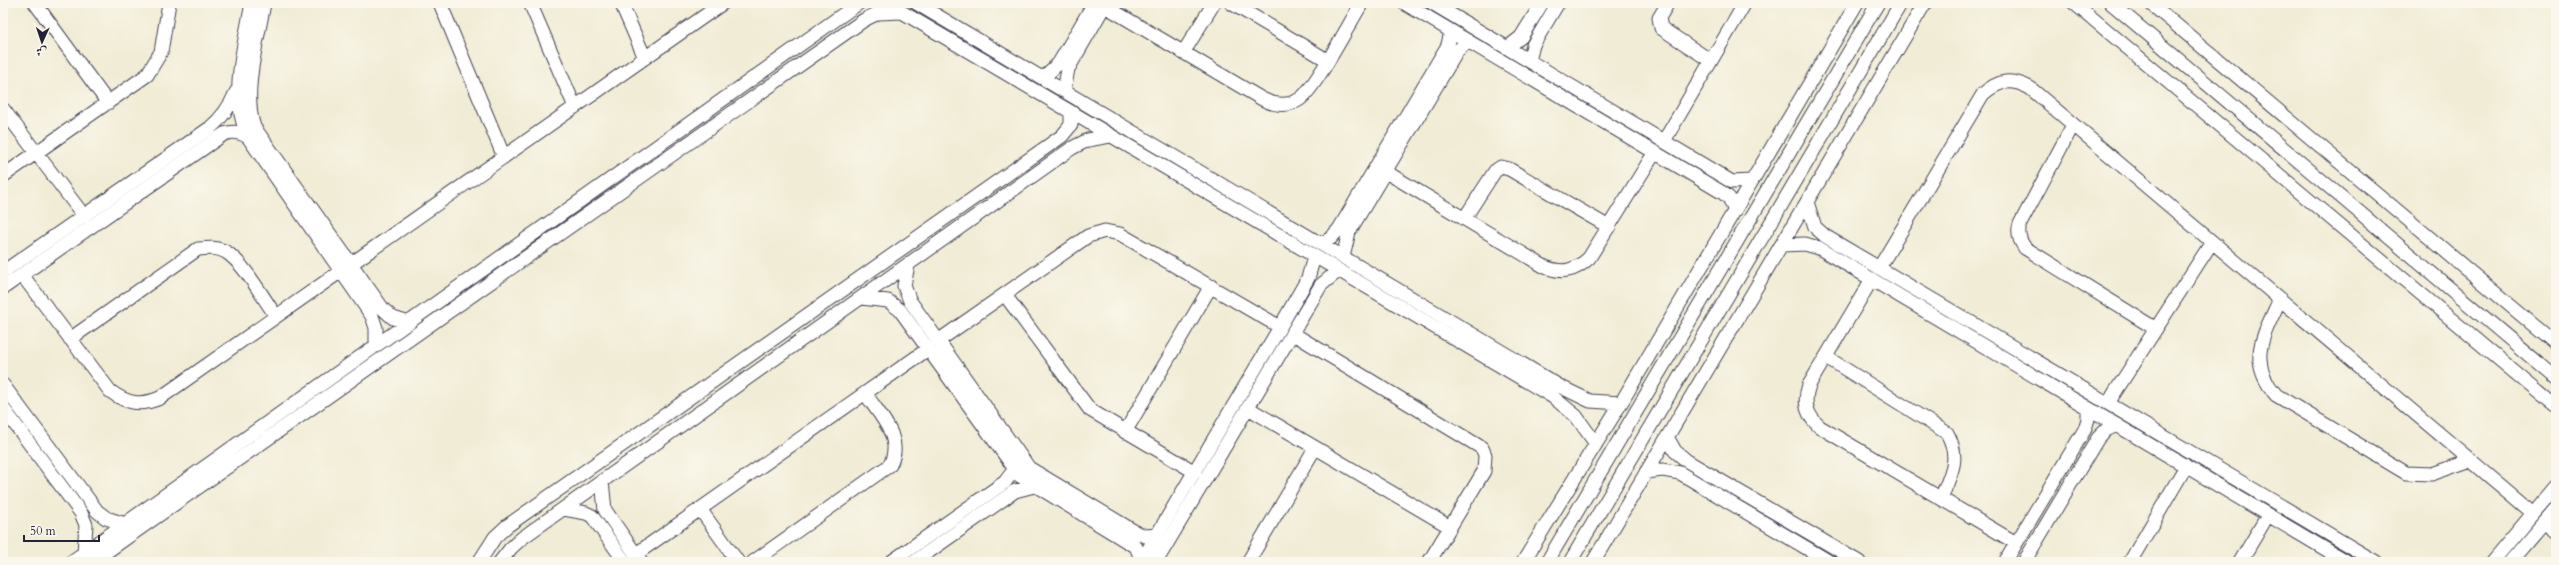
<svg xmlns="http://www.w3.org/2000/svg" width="2559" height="565" font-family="Cardo,Amiri,serif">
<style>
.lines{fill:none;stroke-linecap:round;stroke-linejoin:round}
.minor-casing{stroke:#414052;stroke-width:15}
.minor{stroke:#fff;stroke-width:13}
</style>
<rect width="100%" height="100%" fill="#fbf7ec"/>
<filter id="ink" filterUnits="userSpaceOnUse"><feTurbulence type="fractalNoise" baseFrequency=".025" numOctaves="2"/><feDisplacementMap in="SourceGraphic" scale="8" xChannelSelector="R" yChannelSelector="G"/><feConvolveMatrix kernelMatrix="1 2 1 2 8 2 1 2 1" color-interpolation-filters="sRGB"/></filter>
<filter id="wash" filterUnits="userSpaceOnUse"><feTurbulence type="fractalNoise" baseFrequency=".012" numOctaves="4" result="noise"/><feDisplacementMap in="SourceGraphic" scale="16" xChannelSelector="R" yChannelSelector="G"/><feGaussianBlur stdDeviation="0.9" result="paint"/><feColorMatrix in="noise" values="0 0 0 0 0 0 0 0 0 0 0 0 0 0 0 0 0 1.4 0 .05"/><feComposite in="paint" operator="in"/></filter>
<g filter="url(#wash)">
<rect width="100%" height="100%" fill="#f1ecd5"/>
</g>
<g filter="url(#ink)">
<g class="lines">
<g class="minor-casing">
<path id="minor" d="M35,3l73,100
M252,3c-8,45 -23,91 -4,134l124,179 4,12v18
M264,3c-6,37 -22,88 -10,124l129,182 10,9 16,5
M440,3l64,154
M530,3l45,104
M621,3l24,55
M891,3l11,9 651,385 23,19 20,28
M916,3l645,384 29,14 31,2
M1231,3l96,57
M1404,3l319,190 6,5 6,13
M1432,3l300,179 20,-1
M1668,3l-9,15 2,10 50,33
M2074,3l482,404
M2111,3l445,375
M2150,3l406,341
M1105,6l157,93c12,6 26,8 38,0 15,-10 50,-77 62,-96
M1507,48l14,-11 21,-34
M1183,53l31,-50
M1529,61l4,-16 25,-42
M1043,78l16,-15 35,-60
M1064,91l4,-22 38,-66
M3,109l81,107
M2073,125l-53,99c-3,9 -1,16 5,24l131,81
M1664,141l81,-138
M1386,172l159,95c18,7 30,4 44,-9l66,-106
M3,176l144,-101 14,-23 8,-49
M1807,202l8,25 10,9 551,326
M1464,219l31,-48 6,-4 8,2 100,58
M1321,244l10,-6 8,-9 109,-184 3,-14
M1782,245l23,-1 14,4 528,314
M1343,257l6,-25 109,-182 10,-9
M351,264l372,-261
M908,265l-4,21 6,15 119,167 108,65 9,3 11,-1
M1879,268l104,-174c16,-14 28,-16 47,-6l503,425
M3,272l207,-144c13,-11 20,-21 26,-36
M22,275l88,116c17,13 31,15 50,7l181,-127
M1872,279l-63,106c-6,17 -3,30 11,42l196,116
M3,288l221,-154c10,-3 16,-2 24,3
M1005,295l85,115 105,62
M861,298l27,3 12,9 120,166 116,71 6,13
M2280,299c-16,36 -34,61 -4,96l130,78 26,1 39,-14
M1292,333l190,115 3,7 -1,16 -55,91
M70,339l128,-90c10,-1 19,-2 28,3 18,11 37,46 50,64
M938,341l150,-105 17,-5 15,3 160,93
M1826,357l121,76c14,25 4,41 -6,65
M3,385l94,126 9,7 19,6
M2108,403l104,-161
M3,408l78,105 5,12 -2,28
M1248,408l202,119
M1125,432l86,-146
M1667,437l8,14 12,10 172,101
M1646,472l17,-2 17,3 150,89
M602,481l3,29 36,52
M564,509l22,4 6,3 33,46
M700,509l38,53
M2544,522l12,10
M636,554l292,-205
M71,562l788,-559
M92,562l772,-542 14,-7 24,-1
M479,562l16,-25 12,-11 555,-390 9,-11v-12
M500,562l11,-14 11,-10 550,-390 16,-8 22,-4
M753,562l137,-97c14,-27 -10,-49 -25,-72
M891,562l114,-80 9,-12
M914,562l101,-71 19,-5
M1141,562l139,-235 28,-49 6,-21
M1156,562l165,-277 17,-14
M1248,562l67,-114
M1523,562l98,-159 236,-400
M1547,562l331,-559
M1570,562l331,-559
M1593,562l332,-559
M2005,562l80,-133 3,-10v-11
M2024,562l74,-124 8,-8 11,-5
M2130,562l56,-96
M2240,562l28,-47
M2492,562l64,-76
M2510,562l46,-54"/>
</g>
<use href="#minor" class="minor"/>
</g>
</g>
<rect width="2559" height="565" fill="none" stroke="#fbf7ec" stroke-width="16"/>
<g transform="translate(42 42) rotate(183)" stroke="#fbf7ec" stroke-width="3" paint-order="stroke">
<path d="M0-3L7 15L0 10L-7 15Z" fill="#22223b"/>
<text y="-6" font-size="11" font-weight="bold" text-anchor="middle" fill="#22223b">ش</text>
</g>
<path d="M24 535v6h75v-6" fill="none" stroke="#22223b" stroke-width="2"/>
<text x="30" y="535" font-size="12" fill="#22223b" stroke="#fbf7ec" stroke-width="3" paint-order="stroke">50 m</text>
</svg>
